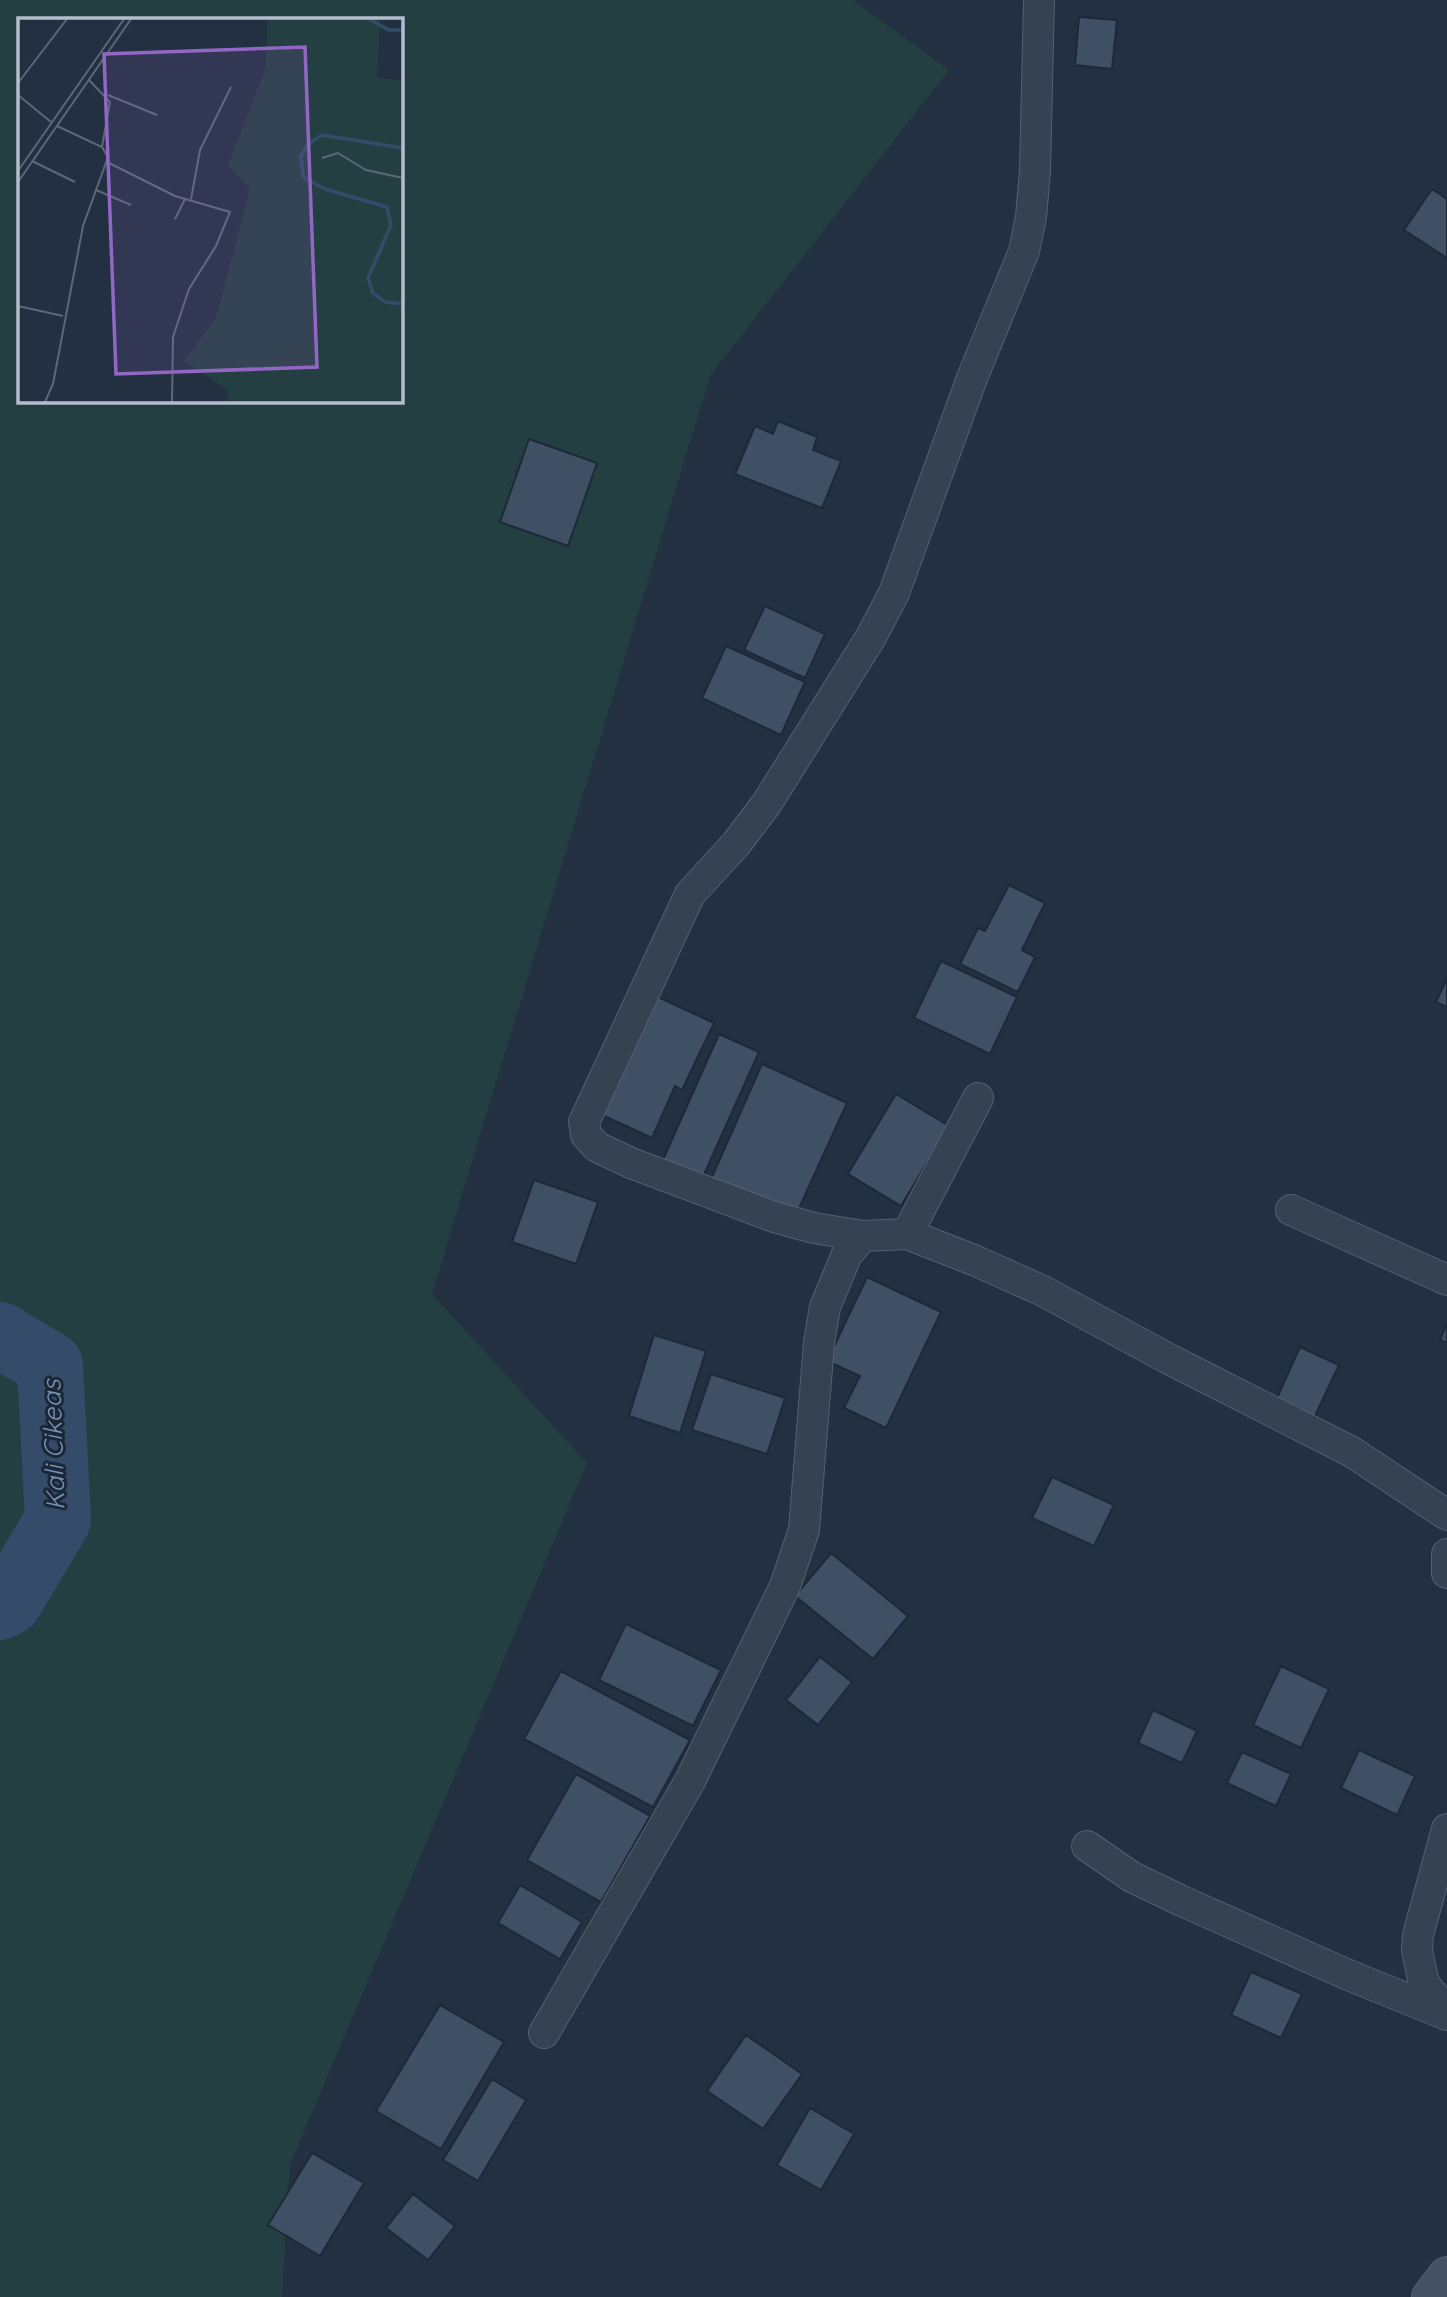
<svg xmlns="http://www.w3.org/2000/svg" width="1447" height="2297" font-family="Quicksand,sans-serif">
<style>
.green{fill:#243f42;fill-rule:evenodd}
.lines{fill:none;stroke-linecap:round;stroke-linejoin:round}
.river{stroke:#344b6a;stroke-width:66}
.building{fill:#405064;stroke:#1d2938;stroke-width:2}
.minor-casing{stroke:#54606f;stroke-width:32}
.secondary-casing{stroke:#54606f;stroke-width:40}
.minor{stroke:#364251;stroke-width:30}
.secondary{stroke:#445164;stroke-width:38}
.labels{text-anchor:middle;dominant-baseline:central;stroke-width:6;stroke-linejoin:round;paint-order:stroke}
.water-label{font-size:26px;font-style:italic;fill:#7793b6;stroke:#1b2736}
.inset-river{fill:none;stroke:#344b6a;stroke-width:3.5}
.inset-road{fill:none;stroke:#5c6879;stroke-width:2}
.view{fill:#9166c4;fill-opacity:0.15;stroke:#9166c4;stroke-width:3.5}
.inset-edge{fill:none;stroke:#b3bdcc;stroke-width:3.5}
</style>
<rect width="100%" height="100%" fill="#223041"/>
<path class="green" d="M0,0h853l96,70 -239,306 -278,918 155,169 -297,702 -8,132h-282zM19,19h382v382h-382z"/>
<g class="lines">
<path class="river" d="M0,1335l50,30 8,155 -49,82 -9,5"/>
</g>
<path class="building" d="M1079,17l38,3 -5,49 -37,-4z
M1432,189l15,10v59l-43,-28z
M778,421l39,16 -4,13 28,11 -19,47 -87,-34 20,-48 18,8z
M529,439l68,24 -29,83 -68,-24z
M765,606l60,28 -20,44 -61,-28z
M726,646l79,36 -24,53 -79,-37z
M1009,885l36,18 -23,47 13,7 -17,35 -58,-28 18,-36 7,3z
M941,961l76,36 -27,57 -76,-36z
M1447,978v29l-11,-5z
M658,997l56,26 -32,67 -7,-4 -23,52 -50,-23z
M719,1034l40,18 -57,127 -40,-17z
M762,1064l85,39 -52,114 -84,-38z
M896,1094l53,32 -48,80 -53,-32z
M534,1180l64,22 -22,62 -64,-22z
M867,1277l74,35 -55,116 -42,-20 16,-32 -33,-15z
M1447,1323v20l-7,-3z
M654,1335l52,16 -26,82 -51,-17z
M1300,1347l39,18 -25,53 -38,-18z
M711,1374l74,24 -18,56 -75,-24z
M1052,1477l62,28 -20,41 -62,-28z
M831,1553l77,63 -35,43 -78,-63z
M626,1624l95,46 -28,56 -94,-46z
M820,1657l32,25 -34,43 -32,-25z
M1281,1666l48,23 -28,59 -48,-23z
M561,1671l129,69 -37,67 -129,-68z
M1153,1710l44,21 -15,32 -44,-20z
M1359,1750l56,26 -18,39 -56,-27z
M1242,1752l49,22 -15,32 -49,-23z
M576,1774l74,42 -49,86 -74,-42z
M520,1885l62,37 -22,37 -62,-36z
M1251,1972l51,22 -21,44 -50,-23z
M440,2005l64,37 -63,107 -65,-38z
M746,2035l56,39 -39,55 -56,-38z
M492,2079l34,21 -48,81 -35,-21z
M810,2108l44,26 -33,56 -44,-25z
M312,2153l52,30 -44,73 -52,-31z
M413,2194l42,32 -27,34 -42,-32z"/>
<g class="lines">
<g class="minor-casing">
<path id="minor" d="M1039,0l-4,171 -4,46 -7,34 -52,127 -78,215 -23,44 -104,166 -31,41 -46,50 -106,228 2,13 11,12 34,16 143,54 40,11 49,8 44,-2 69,27 67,30 126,68 183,93 95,63
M1291,1210l156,70
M907,1234l71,-136
M1447,1554v19
M1447,1829l-29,106 -1,15 7,34 23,27
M1087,1846l45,31 50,24 164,73 101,41
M544,2033l146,-252 95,-195 19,-56 15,-187 6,-36 22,-53 16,-18"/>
</g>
<g class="secondary-casing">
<path id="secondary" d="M1431,2297l16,-21"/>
</g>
<use href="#minor" class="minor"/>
<use href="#secondary" class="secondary"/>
</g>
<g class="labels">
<g class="water-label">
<text transform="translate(53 1445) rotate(-92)">Kali Cikeas</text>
</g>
</g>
<g transform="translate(18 18)">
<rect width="385" height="385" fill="#223041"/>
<path d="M249,1h113l-3,58 26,4v321h-175l-1,-12 -43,-29 32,-43 34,-129 -22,-23 38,-99z" fill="#243f42"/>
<path class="inset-river" d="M351,1l20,11h14M385,130l-81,-13 -14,9 -7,12 2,21 22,12 62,18 4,18 -23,53 5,15 12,9 18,2"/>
<path class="inset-road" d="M71,62l21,22 -8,45M0,65l49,-64M0,77l33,27M90,77l49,20M304,140l16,-5 28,17 37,8M14,143l43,21M89,144l68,34 55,16 -14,34 -27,43 -16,48 -1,65M0,153l106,-152M0,164l113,-163M78,172l35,15M173,181l9,-49 31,-63M157,201l10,-20M0,288l45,10M27,384l8,-18 30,-158 25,-69 -6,-10 -45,-21"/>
<path class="view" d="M287,29l12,320 -201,7 -12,-320z"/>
<rect width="385" height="385" class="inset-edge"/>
</g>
</svg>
